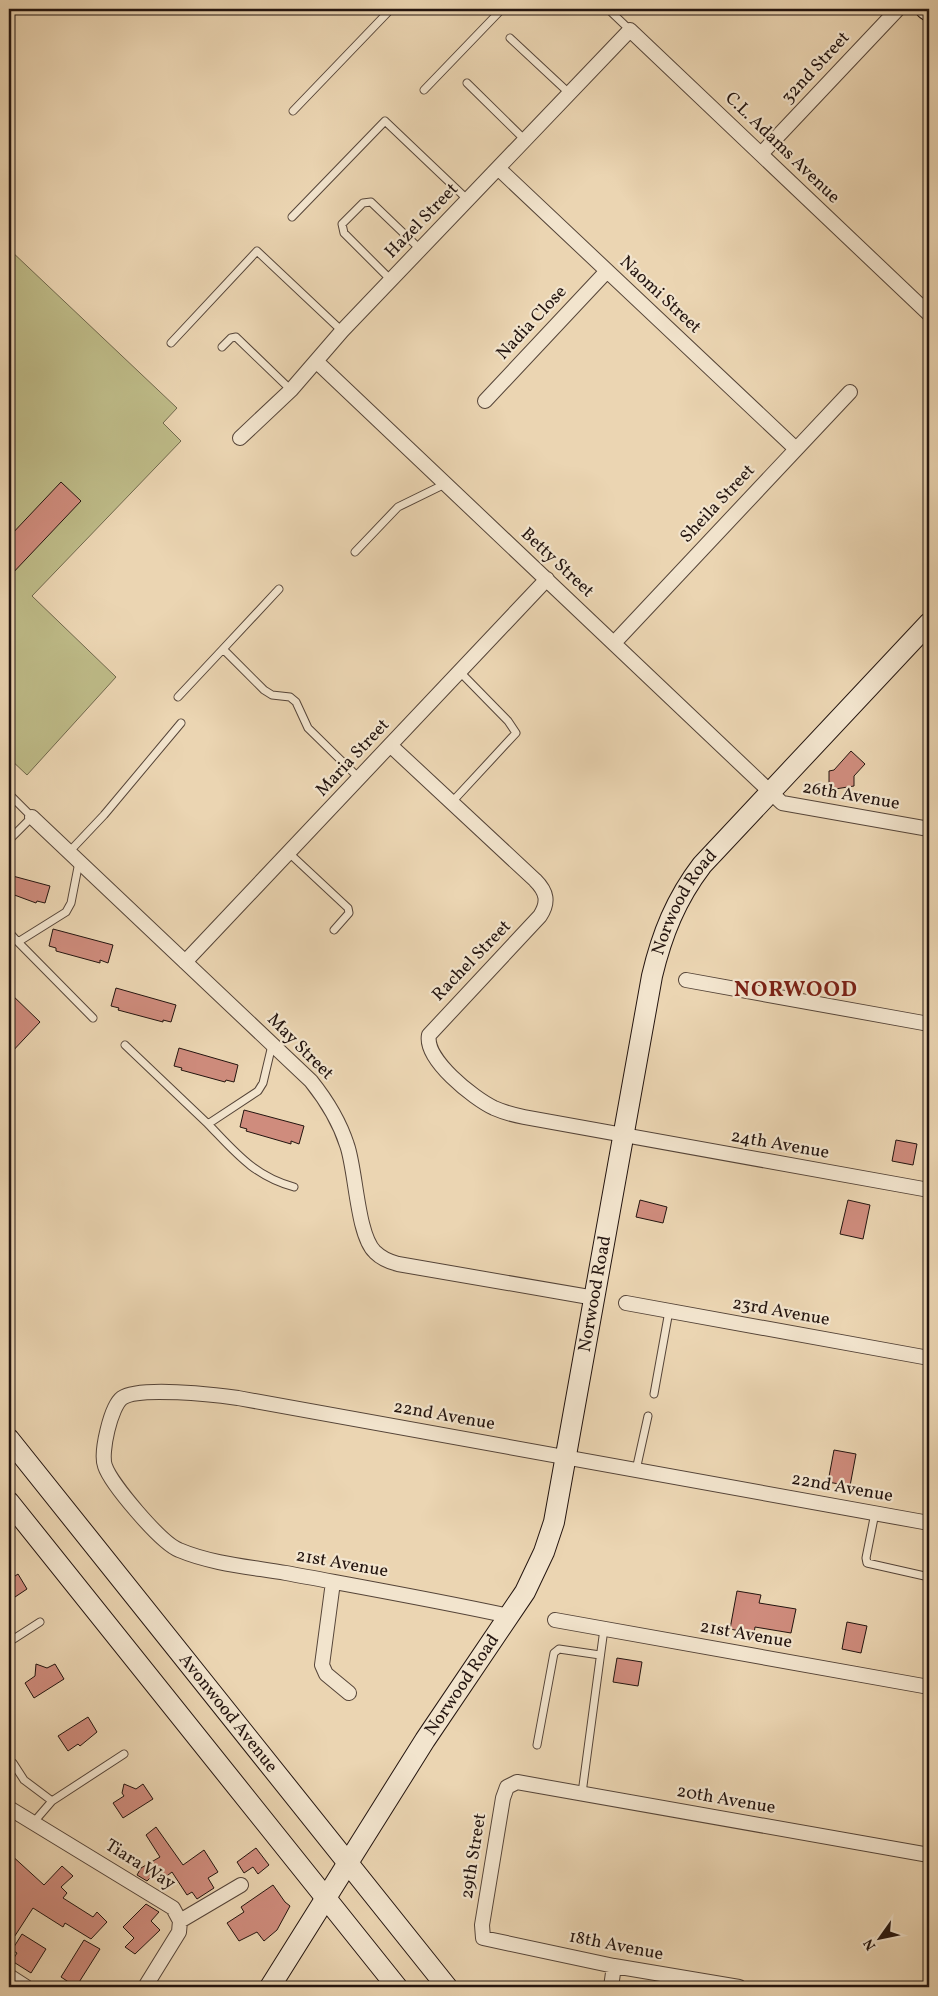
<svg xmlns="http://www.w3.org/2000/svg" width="938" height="1996" font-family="Vollkorn,serif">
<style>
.green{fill:#bebb88;stroke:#70684c}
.building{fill:#cf8c7d;stroke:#23140f}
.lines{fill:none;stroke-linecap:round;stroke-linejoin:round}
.lane-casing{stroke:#554438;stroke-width:9}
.street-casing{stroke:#554438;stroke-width:16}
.secondary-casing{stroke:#23140f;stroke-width:22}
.lane{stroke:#f2e4cd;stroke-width:7}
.street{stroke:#f2e4cd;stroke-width:14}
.secondary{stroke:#f2e4cd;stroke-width:20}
.labels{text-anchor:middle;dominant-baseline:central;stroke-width:4.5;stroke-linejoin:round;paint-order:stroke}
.street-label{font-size:18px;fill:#23140f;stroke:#f2e4cd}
.district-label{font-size:22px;font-weight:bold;letter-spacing:1px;fill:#7a1f14;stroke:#f2e4cd}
</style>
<rect width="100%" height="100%" fill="#ebd5b2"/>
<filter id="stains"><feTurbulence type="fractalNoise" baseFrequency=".004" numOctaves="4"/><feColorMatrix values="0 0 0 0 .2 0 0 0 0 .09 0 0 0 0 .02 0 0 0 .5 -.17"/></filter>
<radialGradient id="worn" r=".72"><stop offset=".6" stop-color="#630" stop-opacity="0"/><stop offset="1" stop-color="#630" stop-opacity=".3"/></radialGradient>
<path class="green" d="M9,249l168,159 -14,15 18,18 -149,155 84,81 -89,98 -18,-17z"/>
<path class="building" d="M61,482l20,19 -72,76v-40z
M851,751l14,13 -11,12v10l-25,4v-19l5,-1z
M9,875l41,11 -5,17 -8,-2 -1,2 -27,-10z
M53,929l60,16 -5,18 -8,-3v3l-44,-12v-3l-7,-2z
M116,988l60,17 -5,17 -8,-2v2l-45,-12 1,-2 -8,-2z
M9,992l31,30 -31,33z
M179,1048l59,17 -4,17 -8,-2 -1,2 -44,-12 1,-2 -8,-2z
M244,1110l60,16 -5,18 -8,-3v3l-45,-13 1,-2 -7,-2z
M896,1140l21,4 -4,21 -21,-4z
M640,1200l27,7 -4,16 -27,-6z
M848,1200l22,5 -7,34 -23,-5z
M834,1450l22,4 -6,32 -22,-4z
M18,1574l9,15 -18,12v-21z
M737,1591l24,4 -2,8 37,6 -5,24 -36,-6 -1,7 -24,-5z
M847,1622l20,4 -6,27 -19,-4z
M617,1658l25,4 -4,24 -25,-4z
M36,1664l11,4 8,-4 9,15 -30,19 -9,-15 10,-7z
M88,1717l9,15 -17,14 -2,-2 -10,7 -10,-15z
M124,1784l12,5 7,-5 10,15 -30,19 -10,-15 11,-7 -2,-3z
M156,1827l27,38 21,-15 14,22 -10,6 6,10 -17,11 -5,-7 -5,3 -15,-23 -12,9 -6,-7 -7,7 -10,-6 4,-7 19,-11 -14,-22z
M256,1848l13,17 -11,9 -5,-7 -9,6 -7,-11z
M9,1853l35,32 18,-19 11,10 -12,11 6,6 -4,5 30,19 4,-5 10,10 -16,17 -26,-16 -2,4 -30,-19 -24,37z
M273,1885l12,17 5,4 -13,24 -13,11 -7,-9 -18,9 -12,-18 17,-11 -3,-5z
M146,1904l13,8 -8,9 9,9 -25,24 -10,-7 9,-9 -11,-11z
M22,1934l24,15 -15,24 -19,-12 5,-8 -5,-3z
M84,1940l16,9 -24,38 -15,-10z"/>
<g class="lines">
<g class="lane-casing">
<path id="lane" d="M608,9l22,21
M510,38l59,55
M467,83l58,57
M424,90l78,-81
M293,111l98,-102
M292,217l93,-96 83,79
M391,280l-47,-47 -2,-9 21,-21 8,-1 49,47
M171,343l86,-92 85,80
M222,347l9,-9 5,-1 55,53
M355,552l43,-45 47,-23
M223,649l56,-60
M178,697l45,-48 41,41 8,5 18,2 6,5 12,26 51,50
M9,794l23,23 -23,23
M452,802l64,-69 -8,-12 -48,-49
M69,852l35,-37 77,-92
M289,853l59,55 1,5 -15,17
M79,862l-8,41 -5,9 -48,30 75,76
M9,932l9,10
M125,1045l83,79 50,-33 5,-8 9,-38
M208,1124c28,29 46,52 86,63
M654,1394l15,-83
M636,1470l12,-54
M875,1513l-9,45 1,5 62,14
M9,1642l31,-20
M537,1745l17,-92 5,-4 41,6
M13,1763l11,17 28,21
M582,1793l22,-164
M33,1823l19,-22 72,-47"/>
</g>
<g class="street-casing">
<path id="street" d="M761,154l137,-145
M498,168l298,281
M317,362l465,441 147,26
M485,401l122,-130
M240,438l51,-48 51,-59 288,-301 299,284
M614,643l236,-251
M390,745l145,135c12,12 14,22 5,36l-111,119c-5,24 44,63 65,73 9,4 20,7 30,9l405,73
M32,817l279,264c16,20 28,39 36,64 9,25 10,90 28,107 6,6 15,10 23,12l197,34
M185,962l362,-383
M686,980l243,44
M626,1303l303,55
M333,1582l-11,83 4,9 23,19
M509,1616c-74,-16 -148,-29 -223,-43 -35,-6 -74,-9 -107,-23 -18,-7 -68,-66 -74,-84 -5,-13 6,-60 17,-68 17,-12 93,-3 116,0l691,125
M555,1620l374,67
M9,1808l164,100 7,13 -1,11 -34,55
M180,1921l61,-36
M9,1976l17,11
M611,1987l3,-21
M739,1987l-125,-21 -131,-28 -1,-13 21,-127 4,-11 10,-5 412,73"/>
</g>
<g class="secondary-casing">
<g id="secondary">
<path d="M926,9l3,2"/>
<path id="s1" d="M9,1439l438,548"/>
<path d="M9,1502l388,485"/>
<path id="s2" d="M270,1987l155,-247 100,-148 19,-40 10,-30 98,-546c10,-42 24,-77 50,-111l227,-242"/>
</g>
</g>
<use href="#lane" class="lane"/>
<use href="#street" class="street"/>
<use href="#secondary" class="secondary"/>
</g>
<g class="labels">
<g class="street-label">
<text transform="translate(816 68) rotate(-47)">32nd Street</text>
<text transform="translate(782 148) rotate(44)">C.L. Adams Avenue</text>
<text transform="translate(422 221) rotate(-46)">Hazel Street</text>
<text transform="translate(660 295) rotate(43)">Naomi Street</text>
<text transform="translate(532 323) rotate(-47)">Nadia Close</text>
<text transform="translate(718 504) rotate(-47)">Sheila Street</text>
<text transform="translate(557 563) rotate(43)">Betty Street</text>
<text transform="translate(353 758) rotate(-47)">Maria Street</text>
<text transform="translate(851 796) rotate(10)">26th Avenue</text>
<text stroke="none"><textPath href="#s2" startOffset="1182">Norwood Road</textPath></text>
<text transform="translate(472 961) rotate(-46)">Rachel Street</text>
<text transform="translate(300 1047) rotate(45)">May Street</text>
<text transform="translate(780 1145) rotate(10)">24th Avenue</text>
<text stroke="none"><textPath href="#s2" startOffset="778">Norwood Road</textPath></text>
<text transform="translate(781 1312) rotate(10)">23rd Avenue</text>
<text transform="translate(444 1416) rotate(10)">22nd Avenue</text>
<text transform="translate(842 1488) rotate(10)">22nd Avenue</text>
<text transform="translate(342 1564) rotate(10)">21st Avenue</text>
<text transform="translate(746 1635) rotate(10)">21st Avenue</text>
<text stroke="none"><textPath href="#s2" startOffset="358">Norwood Road</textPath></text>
<text stroke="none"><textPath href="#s1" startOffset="351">Avonwood Avenue</textPath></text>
<text transform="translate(726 1800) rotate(10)">20th Avenue</text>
<text transform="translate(474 1856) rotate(-81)">29th Street</text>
<text transform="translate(140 1865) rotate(32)">Tiara Way</text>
<text transform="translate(616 1946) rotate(11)">18th Avenue</text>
</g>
<g class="district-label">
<text x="796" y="990">NORWOOD</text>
</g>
</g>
<rect width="938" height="1996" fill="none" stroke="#ebd5b2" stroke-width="30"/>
<rect x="10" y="10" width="918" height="1976" fill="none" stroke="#23140f" stroke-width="2.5"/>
<rect x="15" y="15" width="908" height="1966" fill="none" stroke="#23140f"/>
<g transform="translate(880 1938) rotate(237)" stroke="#f2e4cd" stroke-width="4" paint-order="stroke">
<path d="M0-4L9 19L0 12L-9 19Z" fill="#23140f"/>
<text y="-8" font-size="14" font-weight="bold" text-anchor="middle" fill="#23140f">N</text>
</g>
<rect width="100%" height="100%" filter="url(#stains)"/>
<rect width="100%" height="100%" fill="url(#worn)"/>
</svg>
